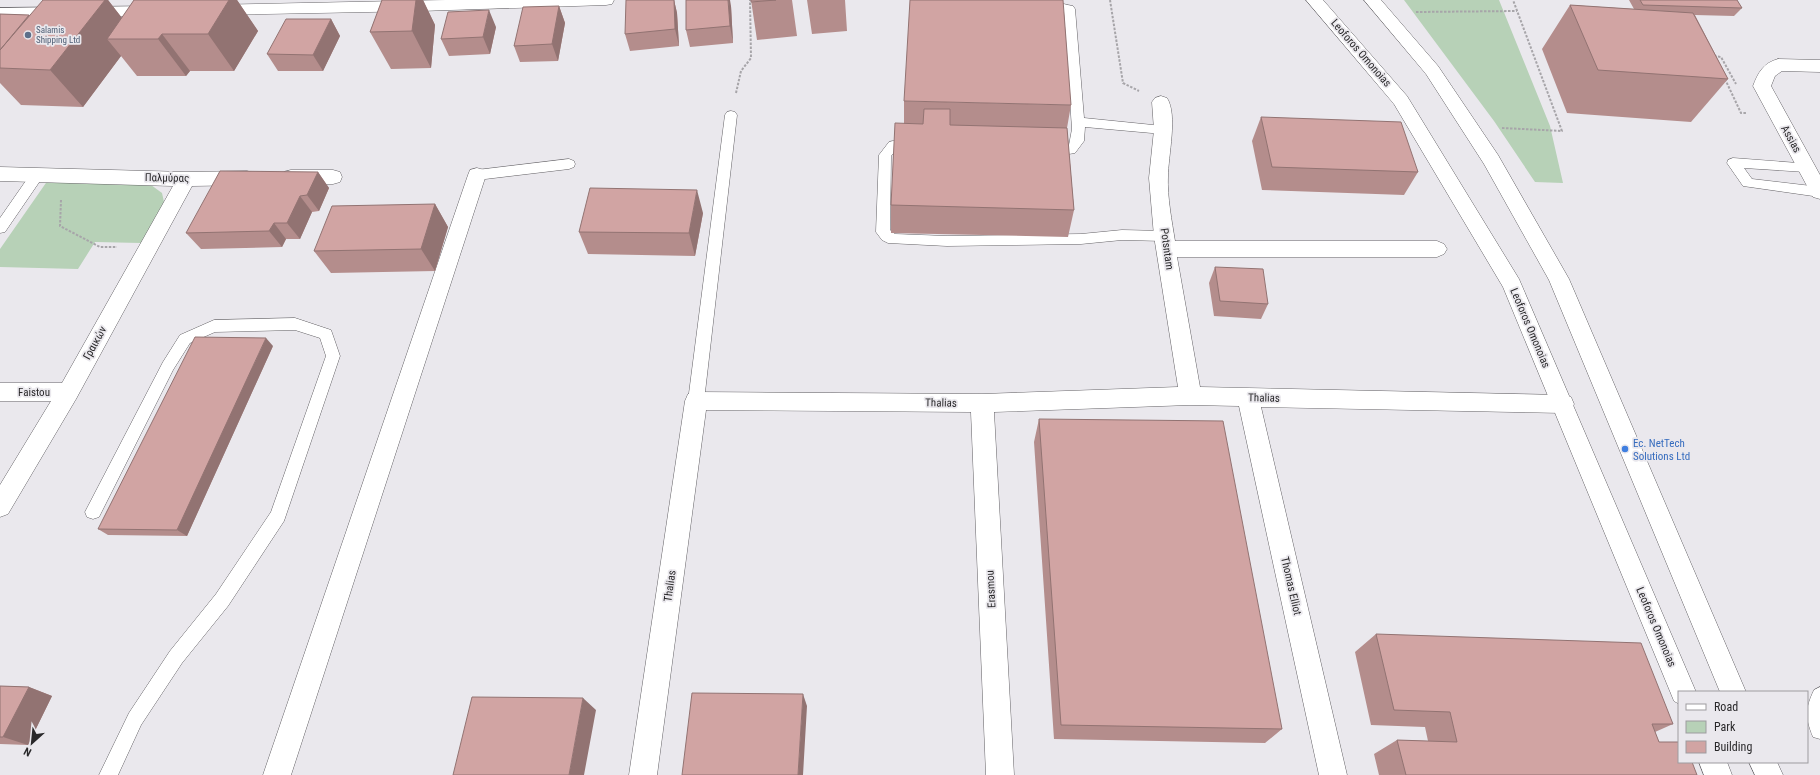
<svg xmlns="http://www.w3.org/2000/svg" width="1820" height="775" font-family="'Roboto Condensed',sans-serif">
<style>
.green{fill:#b7d1b7}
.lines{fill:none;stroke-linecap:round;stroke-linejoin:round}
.service-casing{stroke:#646266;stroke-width:1}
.minor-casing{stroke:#646266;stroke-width:1}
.secondary-casing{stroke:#646266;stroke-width:1}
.path{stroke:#a7a5a9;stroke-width:2;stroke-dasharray:2.5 1.5;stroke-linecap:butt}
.service{fill:#fff;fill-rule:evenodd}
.minor{fill:#fff;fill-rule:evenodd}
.secondary{fill:#fff;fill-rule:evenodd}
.wall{fill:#b48d8c}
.shaded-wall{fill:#927372}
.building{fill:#d1a4a3;stroke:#927372}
.service-dot{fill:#5c6f8a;stroke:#eae8ed;stroke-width:1.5}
.shop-dot{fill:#3f7fe0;stroke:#eae8ed;stroke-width:1.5}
.labels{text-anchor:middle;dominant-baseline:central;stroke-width:3.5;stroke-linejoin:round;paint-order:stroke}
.far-service-label{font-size:9px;fill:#4e5e75;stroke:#eae8ed;text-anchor:start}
.street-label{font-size:11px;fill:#29282a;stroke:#eae8ed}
.shop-label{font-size:11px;fill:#366cbe;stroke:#eae8ed;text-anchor:start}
</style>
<rect width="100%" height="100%" fill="#eae8ed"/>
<path class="green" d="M1404,0h95l51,126 13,57 -28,-1 -41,-61z
M48,180l103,5 11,8 2,9 -23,41 -46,-1 -17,27 -78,-2v-18z"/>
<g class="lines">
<g class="service-casing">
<path id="service" d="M1039,0c12,0 23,4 34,6l2,3 9,109 79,8 4,1 2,3 -2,3 -4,1 -78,-7 -1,14 -9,12 -12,2 -19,-2 -2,-3 2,-3 22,-1 3,-1 3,-16 -8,-117 -13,-3 -10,-5z
M731,111l4,1 2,3 -33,286 -3,5 -5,1 -5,-1 -3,-5 37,-286 2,-3z
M893,141l26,2 2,3 -2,3 -23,1 -5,6 -1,74 5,4 52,2 134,-2 41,-4 42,1 5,1 2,4 -2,4 -5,1 -42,-1 -41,4 -134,2 -59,-3 -6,-3 -6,-8 3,-77 10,-13z
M1733,158l78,6 1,3 -1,3 -5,2 -62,-4 8,11 68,8v10l-77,-11 -16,-23 1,-3z
M569,159l5,2 1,3 -1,3 -5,2 -92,11 -5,-2 -1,-3 1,-3 5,-2z
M37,170l5,2 1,3 -1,3 -37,54 -5,1v-15l32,-46z
M295,318l36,12 9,26 -56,165 -56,85 -46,57 -41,62 -23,50h-19l30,-62 41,-62 46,-57 55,-82 55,-156 -6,-18 -25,-8 -80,2 -25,11 -17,27 -74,147 -6,2 -6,-2 -2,-5 78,-150 17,-27 34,-15z
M1820,687v52l-7,-2c-8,-20 -8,-28 1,-47z"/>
</g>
<g class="minor-casing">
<path id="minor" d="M1778,59l42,1v12l-38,-1 -7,5 -4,10 49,89v24l-7,-2 -60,-111c5,-13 10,-23 25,-27z
M1161,96l6,2c11,17 1,58 1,79 -1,19 4,45 7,64h262l7,3 3,5 -3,5 -7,3h-260l23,130 363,8 8,2 3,7 -3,7 -8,2 -302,-6 86,368h-28l-80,-369 -49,-1 -196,7 20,363h-28l-15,-363 -265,-2 -49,365h-28l56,-374 3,-7 8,-2 286,2 196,-7 -24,-151 -5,-58 5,-48 -2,-28 3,-4z
M0,167l186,5 61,-1 7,2 2,5 -2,5 -7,2 -55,1 -116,213 -68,115 -8,3v-32l51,-84h-51v-18h62l111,-197 -173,-5z
M477,168l7,2 2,5 -195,600h-28l205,-600 2,-5z
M291,170h42l7,2 2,5 -2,5 -7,2h-42l-7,-2 -2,-5 2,-5z"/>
</g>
<g class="secondary-casing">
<path id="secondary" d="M446,0h168l-2,4 -6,1 -186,6 -207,4 -6,-1 -2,-4 2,-4 6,-1z
M1306,0h17l84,96 112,183 177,413h-17v12l-5,-3 -171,-414 -109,-183z
M1364,0h17l57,66 60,89 71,124 177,413h-26l-171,-412 -65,-116 -58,-90z
M157,6l6,1 2,4 -2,4 -6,1 -157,2v-10z
M1699,762h28l5,13h-28z
M1749,762h28l6,13h-28z"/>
</g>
<path class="path" d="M1110,0l13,83 16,8
M1416,12l101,-1
M1714,56l7,1 15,27
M1725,79l16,34h5
M736,93l5,-22 10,-13 -1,-58
M1502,128l60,3 -49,-131
M61,200l-1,26 40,21h17"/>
<use href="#service" class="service"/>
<use href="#minor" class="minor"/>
<use href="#secondary" class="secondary"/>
</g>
<path class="wall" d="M108,0l14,18 12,-18h103l21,31 -24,40h-44l-4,5h-49l-16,-20 -38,51 -62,-2 -21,-22v-69l29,1z
M382,0h41l12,25 -4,43 -40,1 -21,-37z
M631,0h43l3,13 2,33 -49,5 -5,-17z
M751,0h41l5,36 -40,4z
M807,0h38l2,31 -35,3z
M1629,0h108l5,8 -8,8 -39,-1 33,64 -37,43 -124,-9 -25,-64 28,-44 64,4z
M559,6l6,17 -7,38 -38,1 -6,-16z
M731,6l2,37 -43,4 -4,-17z
M331,19l9,17 -17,35h-45l-11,-17z
M496,27l-6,27 -41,2 -8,-17z
M904,101l167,4 -4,23 7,82 -6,27 -177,-4v-28l13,-81z
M1261,117l157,55 -14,23 -142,-5 -10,-49z
M318,172l11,16 -10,23 -7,1 -12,27h-14l-4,8 -81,2 -15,-16z
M435,204l13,23 -13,44 -104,2 -17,-22z
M703,213l-8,43 -107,-2 -9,-22z
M1215,267l53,37 -7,15 -47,-3 -5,-33z
M273,346l-86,190 -79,-1 -10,-6z
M1039,419l243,310 -17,14 -211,-4 -20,-297z
M1376,634l297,90 -18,8 4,10 38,33h-318l-5,-21 23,-14 31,1 -3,-14 -54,-2 -16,-73z
M0,686l29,1 23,9 -24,49 -28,-1z"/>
<path class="shaded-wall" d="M105,0h3l28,36 -29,3 14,17 -38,51 -33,-37z
M229,0h8l21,31 -24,40 -26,-37z
M416,0h7l12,25 -4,43 -19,-37z
M674,0l3,13 2,33 -4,-17z
M728,0h2l1,6 2,37 -3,-17z
M559,6l6,17 -7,38 -6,-17z
M489,10l7,17 -6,27 -7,-17z
M331,19l9,17 -17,35 -10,-16z
M162,34l28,37 -4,5 -28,-37z
M318,172l11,16 -10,23 -12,-16z
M697,190l6,23 -8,43 -6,-23z
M300,196l12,16 -12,27 -13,-16z
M435,204l13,23 -13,44 -14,-22z
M274,223l12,16 -4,8 -13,-16z
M266,338l7,8 -86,190 -10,-6z
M29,687l23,9 -24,49 -25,-8z
M803,694l4,12 -4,69h-5z
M583,698l13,12 -12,65h-15z"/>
<path class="building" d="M43,0h62l-55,70 -50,-2v-18z
M134,0h95l-21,34h-46l-4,5h-51z
M382,0h34l-4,31 -42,1z
M626,0h48l1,29 -50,5z
M686,0h42l2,26 -44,4z
M751,0h25l-25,2z
M910,0h153l8,105 -167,-4z
M1640,0h97l5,8 -99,-3z
M1570,5l123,8 35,66 -130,-9z
M559,6l-7,38 -38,2 9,-39z
M489,10l-6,27 -42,2 7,-27z
M0,14l29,1 -29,35z
M286,19h45l-18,36 -46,-1z
M924,109h26v16l117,3 7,82 -183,-5 4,-82 28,1z
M1261,117l140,5 17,50 -146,-5z
M220,171l98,1 -11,23 -7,1 -13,27h-13l-5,8 -83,2z
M590,188l107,2 -8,43 -110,-1z
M435,204l-14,45 -107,2 18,-45z
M1215,267l48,2 5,35 -48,-3z
M195,337l71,1 -89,192 -79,-1z
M1039,419l184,2 59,308 -221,-4z
M1376,634l265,9 32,81h-21l7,18h20v20h13l5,13h-291l-9,-35 60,2 -7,-30 -56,-2z
M0,686l29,1 -26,50h-3z
M692,693l111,1 -5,81h-116z
M472,697l111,1 -14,77h-116z"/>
<circle class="service-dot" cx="28" cy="35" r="4"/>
<circle class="shop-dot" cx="1625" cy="449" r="4"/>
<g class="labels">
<g class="far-service-label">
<text x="36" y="30">Salamis<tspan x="36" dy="10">Shipping Ltd</tspan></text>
</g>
<g class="street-label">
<text transform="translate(1361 53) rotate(49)">Leoforos Omonoias</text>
<text transform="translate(1791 139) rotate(61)">Assias</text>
<text transform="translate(167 178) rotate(1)">Παλμύρας</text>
<text transform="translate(1167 249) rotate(82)">Potsntam</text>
<text transform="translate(1530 328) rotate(67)">Leoforos Omonoias</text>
<text transform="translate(95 343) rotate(-61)">Γραικών</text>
<text x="34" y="392">Faistou</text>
<text transform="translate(1264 398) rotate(1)">Thalias</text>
<text transform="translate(941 403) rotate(1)">Thalias</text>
<text transform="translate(670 586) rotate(-82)">Thalias</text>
<text transform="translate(1291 586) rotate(77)">Thomas Elliot</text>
<text transform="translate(991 589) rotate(-93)">Erasmou</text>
<text transform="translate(1656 627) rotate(67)">Leoforos Omonoias</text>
</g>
<g class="shop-label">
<text x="1633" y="443">Ec. NetTech<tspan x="1633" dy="13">Solutions Ltd</tspan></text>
</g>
</g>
<rect x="1678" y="691" width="130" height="72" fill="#eae8ed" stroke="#9d9b9f"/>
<rect x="1686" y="704" width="20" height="6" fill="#ffffff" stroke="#9d9b9f"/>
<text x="1714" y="711" font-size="12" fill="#29282a">Road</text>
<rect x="1686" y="721" width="20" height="12" fill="#b7d1b7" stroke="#9d9b9f"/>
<text x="1714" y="731" font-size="12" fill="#29282a">Park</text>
<rect x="1686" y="741" width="20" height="12" fill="#d1a4a3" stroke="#9d9b9f"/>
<text x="1714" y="751" font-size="12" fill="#29282a">Building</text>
<g transform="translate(32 743) rotate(207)" stroke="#eae8ed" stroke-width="3" paint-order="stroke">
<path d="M0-3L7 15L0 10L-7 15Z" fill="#29282a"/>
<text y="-6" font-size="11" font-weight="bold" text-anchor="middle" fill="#29282a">N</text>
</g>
</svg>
